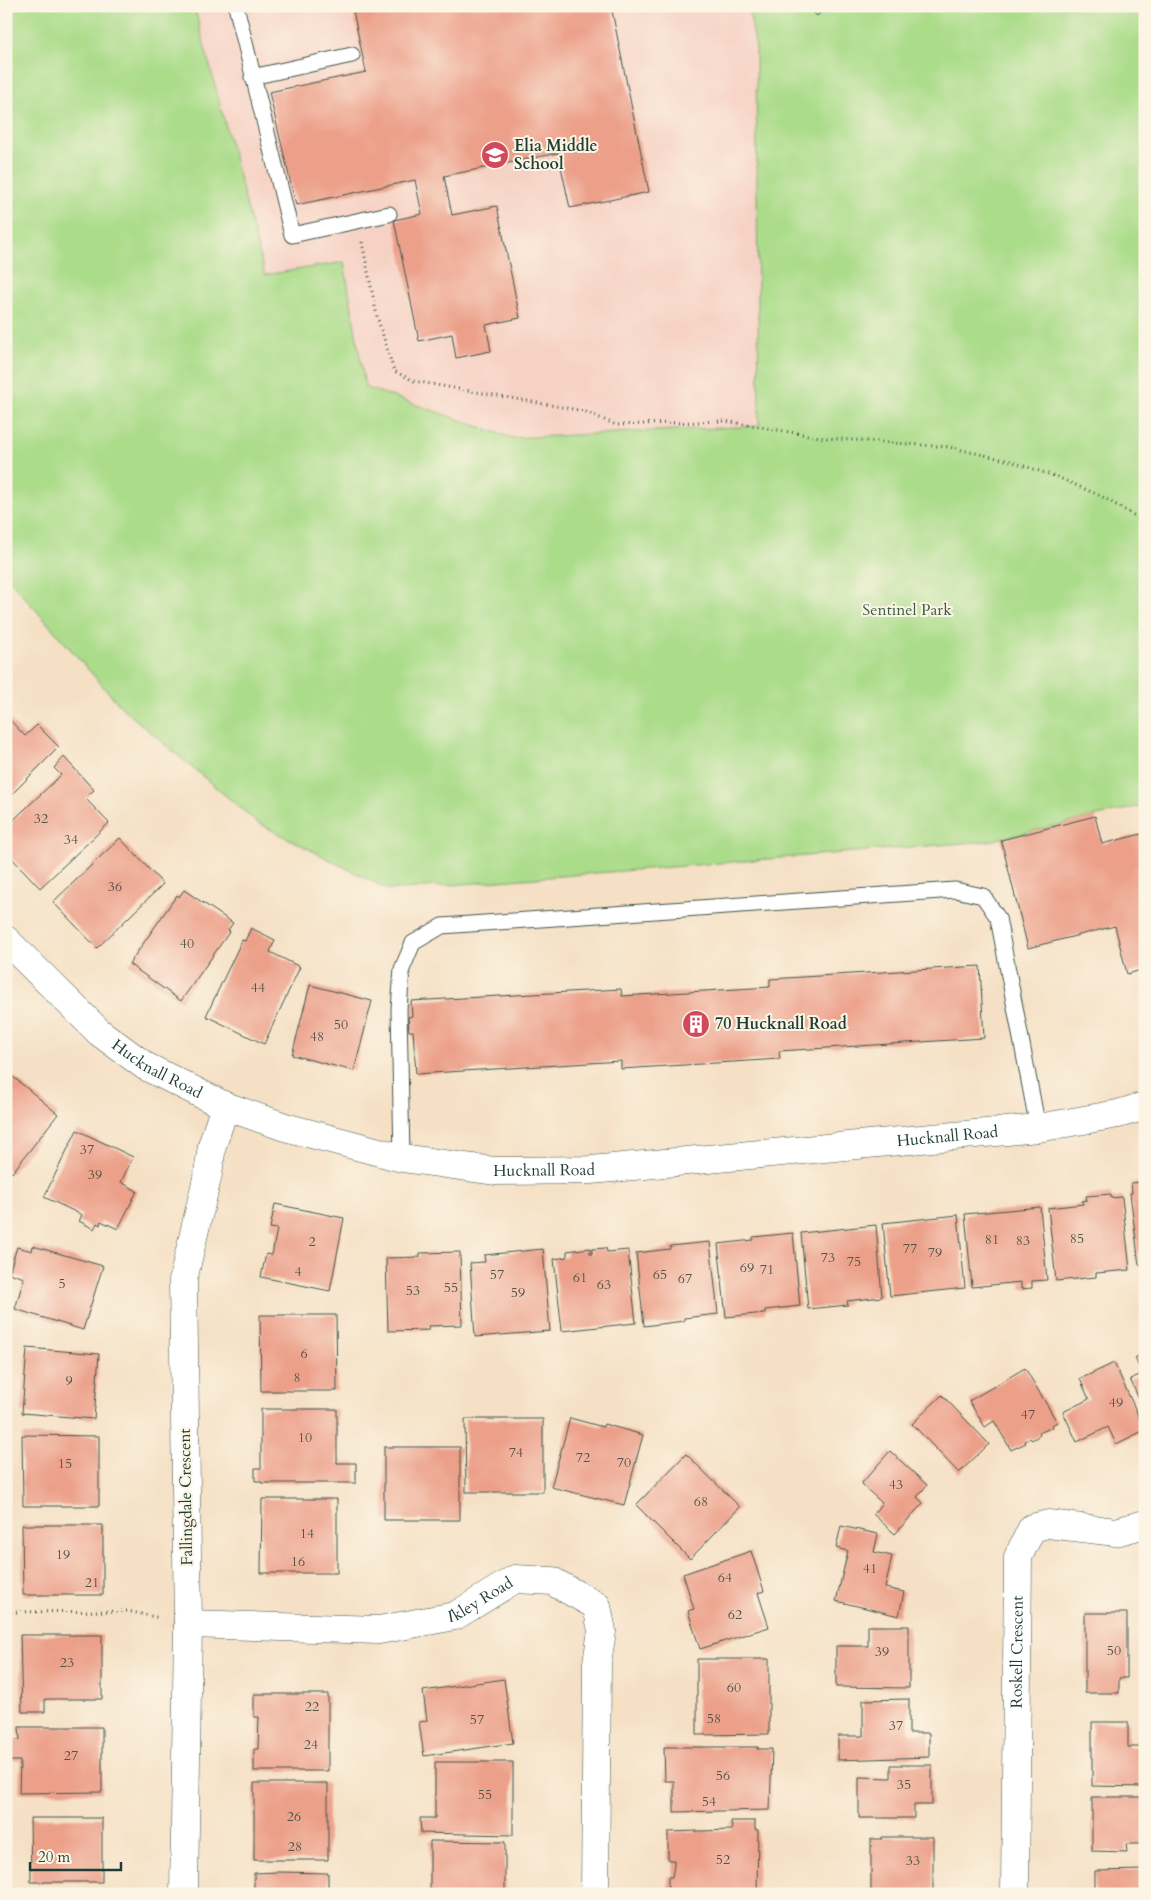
<svg xmlns="http://www.w3.org/2000/svg" width="1151" height="1900" font-family="Cardo,serif">
<style>
.built{fill:#f6d2c4}
.green{fill:#abdc8a;stroke:#658c5f}
.building{fill:#eca08a}
.lines{fill:none;stroke-linecap:round;stroke-linejoin:round}
.service-casing{stroke:#3f554a;stroke-width:17}
.minor-casing{stroke:#3f554a;stroke-width:29}
.path{stroke:#3f554a;stroke-width:3;stroke-dasharray:1 4;stroke-linecap:butt}
.service{stroke:#fff;stroke-width:15}
.minor{stroke:#fff;stroke-width:28}
.labels{text-anchor:middle;dominant-baseline:central;stroke-width:4;stroke-linejoin:round;paint-order:stroke}
.number-label{font-size:14px;fill:#52564a}
.poi-label{font-size:16px;font-weight:bold;fill:#1f3d34;stroke:#fcf5e5;text-anchor:start}
.park-label{font-size:16px;fill:#3b5d45;stroke:#fcf5e5}
.street-label{font-size:16px;fill:#1f3d34;stroke:#fcf5e5}
</style>
<rect width="100%" height="100%" fill="#fcf5e5"/>
<filter id="ink" filterUnits="userSpaceOnUse"><feTurbulence type="fractalNoise" baseFrequency=".02" numOctaves="2"/><feDisplacementMap in="SourceGraphic" scale="10" xChannelSelector="R" yChannelSelector="G"/><feConvolveMatrix kernelMatrix="1 2 1 2 8 2 1 2 1" color-interpolation-filters="sRGB"/></filter>
<filter id="wash" filterUnits="userSpaceOnUse"><feTurbulence type="fractalNoise" baseFrequency=".0096" numOctaves="4" result="noise"/><feDisplacementMap in="SourceGraphic" scale="20" xChannelSelector="R" yChannelSelector="G"/><feGaussianBlur stdDeviation="1.12" result="paint"/><feColorMatrix in="noise" values="0 0 0 0 0 0 0 0 0 0 0 0 0 0 0 0 0 1.4 0 .05"/><feComposite in="paint" operator="in"/></filter>
<g filter="url(#wash)">
<rect width="100%" height="100%" fill="#f5e0c5"/>
<path class="built" d="M194,6h554l8,42 3,378 -247,12 -147,-51 -21,-125 -79,13z"/>
<path class="green" d="M6,6h188l71,269 79,-13 21,125 147,51 247,-12 -3,-378 -8,-42h397v799l-156,36 -600,49 -131,-67 -135,-114 -117,-133z"/>
<g id="blocks">
<path class="building" d="M352,6h259l38,186 -79,16 -12,-55 -114,23 8,39 45,-9 23,112 -34,7 5,26 -35,7 -4,-24 -33,7 -25,-121 28,-6 -7,-34 -119,25 -27,-113 97,-20z
M808,6h19l-10,10z
M6,716l19,20 12,-11 22,22 -53,53z
M64,757l30,33 -9,8 24,25 -69,65 -34,-36v-25l55,-52 -7,-7z
M1095,816l7,28 43,-11v136l-18,5 -12,-48 -87,22 -27,-108z
M120,838l43,46 -66,64 -44,-46z
M184,890l49,33 -5,7 2,1 -49,70 -52,-37 48,-69 2,2z
M251,928l24,12 -5,12 30,15 -36,77 -58,-28 36,-76 3,1z
M980,966l4,72 -205,13 1,8 -159,10v-8l-205,13 -3,-43h-4l-1,-14 4,-1 -1,-15 210,-12 1,7 148,-9v-8z
M310,985l62,16 -18,70 -62,-16z
M11,1075l47,39 -46,59 -6,-5v-87z
M77,1130l56,27 -12,25 16,9 -19,38 -17,-8 -1,4 -3,-2 -3,6 -15,-8 3,-6 -38,-18z
M1142,1182v3h3v79l-6,1 -9,-72h2l-1,-10z
M1111,1194v4l11,-1 8,73 -34,3v4l-40,4 -8,-73 35,-4 -1,-3 5,-1 -1,-4z
M275,1204l69,14 -14,73 -69,-14 5,-23 6,1 5,-26 -7,-1z
M1040,1207l7,73 -15,1v7l-11,1v-7l-49,5 -7,-73z
M958,1215l7,73 -75,8 -7,-73z
M876,1225l6,72 -35,4 1,4 -40,4 -7,-76z
M793,1233l7,73 -35,4v3l-39,4 -8,-73 35,-4v-3z
M710,1242l8,72 -34,4v3l-40,5 -8,-73 34,-4v-3z
M33,1246l70,20 -20,64 -68,-21 9,-31 -15,-5 8,-26 15,4z
M590,1248v6h2v-5l14,-1 1,4 21,-2 8,73 -74,8 -8,-72 13,-2v-6z
M543,1249l7,82 -75,6 -5,-74 15,-1 -1,-7z
M460,1252l2,73 -34,1 1,4 -41,1 -2,-73 34,-1v-4z
M260,1315h76l1,76h-76z
M27,1348l72,6 -5,65 -72,-6z
M1145,1353v59l-15,-33 12,-5 -7,-16z
M1114,1363l31,67 -29,14 -8,-17 -31,15 -14,-30 26,-13 -9,-20z
M1025,1368l32,54 -5,3 1,2 -14,6 1,2 -8,5 -2,-2 -6,3 2,2 -15,7 -17,-29 -9,6 -16,-26z
M942,1395l47,49 -30,29 -47,-49z
M261,1409h76v54h19v20h-95v-2h-6v-13h6z
M570,1418l33,9 1,-3 39,11 -19,70 -73,-18z
M465,1419h78v73h-77z
M22,1435l77,1v70h-76z
M384,1447h76v73h-76z
M890,1451l37,34 -10,12 6,6 -28,31 -22,-20 9,-11 -21,-19z
M686,1454l54,53 -50,52 -54,-54z
M262,1499h75v74h-76z
M22,1525h81v70h-80z
M841,1526l37,8 -4,18 18,4 -7,32 19,4 -5,24 -63,-15 12,-50 -12,-3z
M751,1551l13,40 -6,2 11,34 -69,22 -12,-38 6,-2 -11,-35z
M1085,1613h42v65h-8v15h-34z
M868,1626h41v62l-73,-1v-41h32z
M20,1635h82v64h-57v13h-23z
M697,1659h72v75l-72,1z
M504,1679l9,64 -89,13 -5,-34 8,-1 -4,-30z
M254,1694h74v77h-74v-22h4l1,-32h-5z
M909,1699v34h20v24l-91,3v-24h25v-36z
M1092,1722h36v25h17v40l-53,-1z
M19,1727h83v65l-83,1 1,-32h-14v-20l14,-1z
M664,1747h94l-1,2h15l-2,61 -96,2v-31h-9z
M435,1762h78v73l-92,-2 -1,-15h15z
M891,1765h41v40h-18v13h-55v-41l32,1z
M254,1783h74v77h-74z
M1092,1797h53l-1,47h-18l1,8 -35,-1z
M30,1818h72v64h-71z
M731,1821h24v9h3l-1,64 -89,-2v-15h4l2,-12v-5h-6v-28l64,-2z
M882,1837h51v57l-62,-1v-54h11z
M430,1841l75,1v52h-75z
M1145,1870v24h-50v-23z
M279,1872l49,1v21h-74v-21z"/>
</g>
</g>
<g filter="url(#ink)">
<use href="#blocks" fill-opacity="0" stroke="#3f554a" stroke-width="1"/>
<g class="lines">
<g class="service-casing">
<path id="service" d="M236,6l56,229 97,-21
M252,77l100,-22
M402,1158l-3,-149 3,-40 11,-26 29,-17 513,-36 28,6 15,22 40,210"/>
</g>
<g class="minor-casing">
<g id="minor">
<path id="s1" d="M6,940l93,92 46,34 80,40 60,21 117,31 93,13 96,-1 447,-42 80,-14 27,-8"/>
<path id="s2" d="M188,1624l191,6 76,-14 60,-37 37,2 45,25 5,25 -5,32 -2,231"/>
<path d="M184,1894l4,-270 -5,-344 25,-106 4,-28 13,-40"/>
<path id="s3" d="M1015,1894l3,-337 14,-29 16,-4 68,8 29,-8"/>
</g>
</g>
<path class="path" d="M362,242l15,74 17,55 20,10 170,30 32,14 109,-4 100,17 124,9 61,14 47,16 44,19 44,26
M6,1612l121,-1 33,7"/>
<use href="#service" class="service"/>
<use href="#minor" class="minor"/>
</g>
</g>
<defs>
<g id="school-disc" transform="scale(1.4375)"><circle r="9.5" fill="#d1495b" stroke="#fcf5e5"/><path d="M0-5L7-2L0 1L-7-2ZM-4 1L0 2.5L4 1V4Q0 6-4 4Z" fill="#fff"/></g>
<g id="building-disc" transform="scale(1.4375)"><circle r="9.5" fill="#d1495b" stroke="#fcf5e5"/><path d="M-4-6H4V6H1V3H-1V6H-4ZM-2.5-4.3h1.7v1.8h-1.7ZM.8-4.3h1.7v1.8H.8ZM-2.5-1h1.7V.8h-1.7ZM.8-1h1.7V.8H.8Z" fill="#fff"/></g>
</defs>
<g fill-rule="evenodd">
<use href="#school-disc" x="495" y="155"/>
<use href="#building-disc" x="696" y="1024"/>
</g>
<g class="labels">
<g class="number-label">
<text x="41" y="818">32</text>
<text x="71" y="839">34</text>
<text x="115" y="886">36</text>
<text x="187" y="943">40</text>
<text x="258" y="987">44</text>
<text x="341" y="1024">50</text>
<text x="317" y="1036">48</text>
<text x="87" y="1149">37</text>
<text x="95" y="1174">39</text>
<text x="1077" y="1238">85</text>
<text x="992" y="1239">81</text>
<text x="1023" y="1240">83</text>
<text x="312" y="1241">2</text>
<text x="910" y="1248">77</text>
<text x="935" y="1252">79</text>
<text x="828" y="1257">73</text>
<text x="854" y="1261">75</text>
<text x="747" y="1267">69</text>
<text x="767" y="1269">71</text>
<text x="298" y="1271">4</text>
<text x="497" y="1274">57</text>
<text x="660" y="1274">65</text>
<text x="580" y="1277">61</text>
<text x="685" y="1278">67</text>
<text x="62" y="1283">5</text>
<text x="604" y="1284">63</text>
<text x="451" y="1287">55</text>
<text x="413" y="1290">53</text>
<text x="518" y="1292">59</text>
<text x="304" y="1353">6</text>
<text x="297" y="1377">8</text>
<text x="69" y="1380">9</text>
<text x="1116" y="1402">49</text>
<text x="1028" y="1414">47</text>
<text x="305" y="1437">10</text>
<text x="516" y="1452">74</text>
<text x="583" y="1457">72</text>
<text x="624" y="1462">70</text>
<text x="65" y="1463">15</text>
<text x="896" y="1484">43</text>
<text x="701" y="1501">68</text>
<text x="307" y="1533">14</text>
<text x="63" y="1554">19</text>
<text x="298" y="1561">16</text>
<text x="870" y="1568">41</text>
<text x="725" y="1577">64</text>
<text x="92" y="1582">21</text>
<text x="735" y="1614">62</text>
<text x="1114" y="1650">50</text>
<text x="882" y="1651">39</text>
<text x="67" y="1662">23</text>
<text x="734" y="1687">60</text>
<text x="312" y="1706">22</text>
<text x="714" y="1718">58</text>
<text x="477" y="1719">57</text>
<text x="896" y="1725">37</text>
<text x="311" y="1744">24</text>
<text x="71" y="1755">27</text>
<text x="723" y="1775">56</text>
<text x="904" y="1784">35</text>
<text x="485" y="1794">55</text>
<text x="709" y="1801">54</text>
<text x="294" y="1816">26</text>
<text x="295" y="1846">28</text>
<text x="723" y="1859">52</text>
<text x="913" y="1860">33</text>
</g>
<g class="poi-label">
<text x="514" y="146">Elia Middle<tspan x="514" dy="18">School</tspan></text>
<text x="715" y="1024">70 Hucknall Road</text>
</g>
<g class="park-label">
<text x="907" y="610">Sentinel Park</text>
</g>
<g class="street-label">
<text stroke="none"><textPath href="#s1" startOffset="200">Hucknall Road</textPath></text>
<text stroke="none"><textPath href="#s1" startOffset="1010">Hucknall Road</textPath></text>
<text stroke="none"><textPath href="#s1" startOffset="605">Hucknall Road</textPath></text>
<text transform="translate(186 1497) rotate(-91)">Fallingdale Crescent</text>
<text stroke="none"><textPath href="#s2" startOffset="298">Ikley Road</textPath></text>
<text stroke="none"><textPath href="#s3" startOffset="242">Roskell Crescent</textPath></text>
</g>
</g>
<rect width="1151" height="1900" fill="none" stroke="#fcf5e5" stroke-width="25"/>
<path d="M30 1862v8h91v-8" fill="none" stroke="#1f3d34" stroke-width="2.5"/>
<text x="38" y="1862" font-size="15" fill="#1f3d34" stroke="#fcf5e5" stroke-width="4" paint-order="stroke">20 m</text>
</svg>
